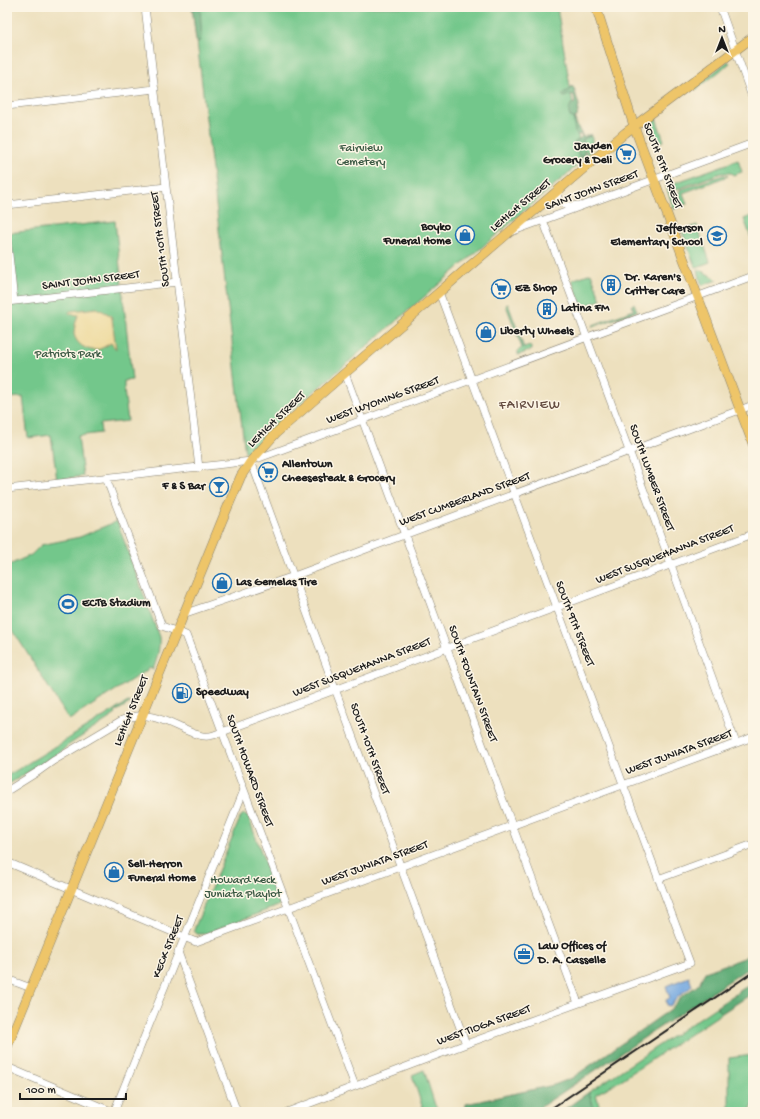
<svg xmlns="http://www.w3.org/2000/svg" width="760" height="1119" font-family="'Gochi Hand',sans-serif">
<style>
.green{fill:#73c78b;stroke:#487254}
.forest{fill:#5eac77;stroke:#3d644a}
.sand{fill:#eeda9e;stroke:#857b5d}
.water{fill:#74a8e0;stroke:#48627e}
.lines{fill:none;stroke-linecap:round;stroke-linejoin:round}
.minor-casing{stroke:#847e6d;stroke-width:8}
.major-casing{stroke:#847e6d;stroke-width:10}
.minor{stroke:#fff;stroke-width:7}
.major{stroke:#eec569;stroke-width:9}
.rail{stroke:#1c1c1c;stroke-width:2}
.labels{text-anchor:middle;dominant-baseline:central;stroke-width:3;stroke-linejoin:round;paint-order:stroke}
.poi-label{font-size:12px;font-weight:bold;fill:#1c1c1c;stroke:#fcf5e5;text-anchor:start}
.park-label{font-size:12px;fill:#3a5843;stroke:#fcf5e5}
.street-label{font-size:12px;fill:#1c1c1c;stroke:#fcf5e5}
.neighbourhood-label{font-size:13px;letter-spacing:1px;fill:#654d42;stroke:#fcf5e5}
</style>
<rect width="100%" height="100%" fill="#fcf5e5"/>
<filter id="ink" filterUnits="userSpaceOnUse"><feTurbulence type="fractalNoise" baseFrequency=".025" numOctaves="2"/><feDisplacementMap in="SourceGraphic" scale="8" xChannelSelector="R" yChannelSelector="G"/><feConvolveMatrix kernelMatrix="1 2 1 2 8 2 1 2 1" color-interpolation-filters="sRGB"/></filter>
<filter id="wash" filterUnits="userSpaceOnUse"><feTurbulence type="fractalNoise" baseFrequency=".012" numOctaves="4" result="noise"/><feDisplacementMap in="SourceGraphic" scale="16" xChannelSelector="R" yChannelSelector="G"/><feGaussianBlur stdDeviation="0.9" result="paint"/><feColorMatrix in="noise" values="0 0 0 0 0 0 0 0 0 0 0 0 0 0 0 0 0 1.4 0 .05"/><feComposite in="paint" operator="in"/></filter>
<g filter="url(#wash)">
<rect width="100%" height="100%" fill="#ede0be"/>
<path class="green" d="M193,7h364l22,135 1,18 7,-8 -4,-4v-9l9,-3v11l-4,3 2,3 -10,8v2l-299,257 -26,26 -10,7z
M728,61l2,2 -34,27 -1,-3z
M656,118l8,23 -9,3 -7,-19z
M738,160l4,12 -9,3 -2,-2h-10l-46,17 6,16 -7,3 -8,-23z
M723,175l5,1 -45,17 4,11 -5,1 -3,-11 1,-4z
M753,215v28l-9,-24z
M115,221l17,159 -8,1v9l4,31 -28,3 1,9 -23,3 5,40 -26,4 -6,-45 -23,3 -5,-41 -16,1v-93l10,-1 -8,-71z
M697,225l13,37 -13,5 -2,-1 -13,-35z
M698,269l17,9 2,2 -14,5 -2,-2z
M591,273l10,27 -19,7 -10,-27z
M634,303l3,8 -45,16 1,-2 41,-15 -2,-5z
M508,304l16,44 6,-2 2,4 -14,5v-4l4,-3 -16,-43z
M117,521l42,116c1,12 -2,22 -6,33l-3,-2 -81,52 -55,-88 -7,-8v-58l24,-11 10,-10 39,-8z
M135,694l3,1 -3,5 -20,12 1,2 -49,32 -6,6 -54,33v-9l121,-74 2,1 6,-5z
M244,814l4,2 32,88 -2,2 -74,28h-7l-3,-3 1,-4 46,-111z
M716,1007l6,6 -104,69 -22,12 5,18h-6l-6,-20z
M753,1055v52h-2v5h-22v-54z
M424,1070l11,35 3,5 18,-1 11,3h-43l-12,-37z"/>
<path class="forest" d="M192,7h9c-2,11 3,24 -2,35l-3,-1z
M572,86l2,2 5,17 -2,12 -3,1c2,6 6,13 9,19l8,-3 1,1 -9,4v9l2,3 -3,6 -4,-2v-7l-5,-2 2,-4 7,-5 -1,-3 -4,1 -2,-3 -2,-14c-6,-2 -4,-9 -2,-14l4,-1 -1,-8h-5l-5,2 -2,-2 1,-2 6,-3z
M753,950v15l-220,147h-66l-2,-1 1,-7 88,-19 18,-7 99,-69 10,-12 17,-12 7,-13 39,-14z
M753,982v11l-31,20 -6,-6z
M589,1092l6,20h-35l2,-1z"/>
<path class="sand" d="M97,308l13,7 2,3 4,31 -5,-6c-4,2 -9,6 -15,7 -9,1 -20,-6 -22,-16 0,-6 2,-13 4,-19l-8,-1 -1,-2 2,-1z"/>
<path class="water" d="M689,977l3,9 -14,11 -8,9 -3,-1 -1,-5 4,-2 -4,-12z"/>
</g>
<g filter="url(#ink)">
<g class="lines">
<g class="minor-casing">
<path id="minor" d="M145,7l54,461
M720,7l33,93
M7,106l148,-17
M561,189l-2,3 -2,5 4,6 9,3 9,-1
M7,205l159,-18
M543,220l104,279 89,244
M511,232l242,-89
M7,236l7,65
M7,302l170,-20
M345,373l233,630
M251,461l215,583
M106,478l56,148 24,9 169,451
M7,489l244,-28 502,-185
M183,614l111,-38 459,-171
M7,791l32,-20 14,-10 69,-41c27,-11 44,2 68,12 8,3 15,6 24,3l539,-201
M7,862l189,80 557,-205
M658,879l95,-35
M178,952l59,160
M7,979l24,9
M7,1067l106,45
M114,1112l130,-322
M287,1112l179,-68 224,-81 -251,-671"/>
</g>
<g class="major-casing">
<path id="major" d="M596,7l38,119 119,318
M7,1047l216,-529 18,-42 10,-15 25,-28 69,-60 280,-240 128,-96"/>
</g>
<use href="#minor" class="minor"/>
<use href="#major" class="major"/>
<path class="rail" d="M546,1112l207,-140"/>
</g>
</g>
<defs>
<g id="supermarket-ring" transform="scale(1)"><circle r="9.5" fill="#fcf5e5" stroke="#1f6fb2" stroke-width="1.5"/><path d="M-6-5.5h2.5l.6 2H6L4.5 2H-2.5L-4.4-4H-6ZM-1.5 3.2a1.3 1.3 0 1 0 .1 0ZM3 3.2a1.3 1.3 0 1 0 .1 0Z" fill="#1f6fb2"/></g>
<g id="shop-ring" transform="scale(1)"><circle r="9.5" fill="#fcf5e5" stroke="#1f6fb2" stroke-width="1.5"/><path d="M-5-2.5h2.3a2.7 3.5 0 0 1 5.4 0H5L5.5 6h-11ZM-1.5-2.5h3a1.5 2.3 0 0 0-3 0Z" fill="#1f6fb2"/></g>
<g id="school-ring" transform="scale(1)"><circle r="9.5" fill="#fcf5e5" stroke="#1f6fb2" stroke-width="1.5"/><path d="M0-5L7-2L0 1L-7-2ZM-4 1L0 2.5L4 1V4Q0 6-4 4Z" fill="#1f6fb2"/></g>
<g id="building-ring" transform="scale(1)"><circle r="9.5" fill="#fcf5e5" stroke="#1f6fb2" stroke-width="1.5"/><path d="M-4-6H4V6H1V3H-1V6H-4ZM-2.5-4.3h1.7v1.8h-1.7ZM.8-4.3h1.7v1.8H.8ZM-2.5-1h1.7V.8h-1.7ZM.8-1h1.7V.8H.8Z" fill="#1f6fb2"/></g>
<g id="bar-ring" transform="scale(1)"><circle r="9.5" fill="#fcf5e5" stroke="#1f6fb2" stroke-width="1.5"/><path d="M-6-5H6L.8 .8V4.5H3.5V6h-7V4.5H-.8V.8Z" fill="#1f6fb2"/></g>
<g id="stadium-ring" transform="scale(1)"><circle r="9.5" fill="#fcf5e5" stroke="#1f6fb2" stroke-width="1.5"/><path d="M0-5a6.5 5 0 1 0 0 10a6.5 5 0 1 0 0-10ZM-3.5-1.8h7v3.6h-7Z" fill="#1f6fb2"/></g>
<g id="fuel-ring" transform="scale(1)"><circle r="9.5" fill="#fcf5e5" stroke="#1f6fb2" stroke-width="1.5"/><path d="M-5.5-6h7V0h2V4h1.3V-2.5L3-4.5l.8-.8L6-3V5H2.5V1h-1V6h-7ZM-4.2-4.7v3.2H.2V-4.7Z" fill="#1f6fb2"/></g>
<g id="office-ring" transform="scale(1)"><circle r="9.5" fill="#fcf5e5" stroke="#1f6fb2" stroke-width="1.5"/><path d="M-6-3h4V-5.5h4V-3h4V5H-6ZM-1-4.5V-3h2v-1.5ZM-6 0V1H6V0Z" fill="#1f6fb2"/></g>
</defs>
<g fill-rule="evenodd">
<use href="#supermarket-ring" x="626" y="154"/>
<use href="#shop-ring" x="465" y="235"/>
<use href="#school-ring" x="717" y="236"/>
<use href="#building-ring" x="611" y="285"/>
<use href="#supermarket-ring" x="501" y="289"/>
<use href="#building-ring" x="547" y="309"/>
<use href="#shop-ring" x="486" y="332"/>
<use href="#supermarket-ring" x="268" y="472"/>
<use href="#bar-ring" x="219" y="487"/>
<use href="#shop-ring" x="222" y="583"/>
<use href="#stadium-ring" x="68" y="604"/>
<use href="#fuel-ring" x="182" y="693"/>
<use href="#shop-ring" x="114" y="872"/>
<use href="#office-ring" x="524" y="954"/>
</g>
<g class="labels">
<g class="poi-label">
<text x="612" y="147" text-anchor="end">Jayden<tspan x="612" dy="14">Grocery &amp; Deli</tspan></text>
<text x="451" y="228" text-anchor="end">Boyko<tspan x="451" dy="14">Funeral Home</tspan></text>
<text x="703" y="229" text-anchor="end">Jefferson<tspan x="703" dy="14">Elementary School</tspan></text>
<text x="625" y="278">Dr. Karen's<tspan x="625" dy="14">Critter Care</tspan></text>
<text x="515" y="289">EZ Shop</text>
<text x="561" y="309">Latina FM</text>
<text x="500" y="332">Liberty Wheels</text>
<text x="282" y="465">Allentown<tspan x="282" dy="14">Cheesesteak &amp; Grocery</tspan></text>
<text x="205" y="487" text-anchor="end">F &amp; S Bar</text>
<text x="236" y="583">Las Gemelas Tire</text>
<text x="82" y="604">ECTB Stadium</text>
<text x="196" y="693">Speedway</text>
<text x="128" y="865">Sell-Herron<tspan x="128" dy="14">Funeral Home</tspan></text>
<text x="538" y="947">Law Offices of<tspan x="538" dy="14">D. A. Casselle</tspan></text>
</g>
<g class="park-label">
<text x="361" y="149">Fairview<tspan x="361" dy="14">Cemetery</tspan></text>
<text x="68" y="355">Patriots Park</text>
<text x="243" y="881">Howard Keck<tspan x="243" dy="14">Juniata Playlot</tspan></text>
</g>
<g class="street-label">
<text transform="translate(662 166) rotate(69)">SOUTH 8TH STREET</text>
<text transform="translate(592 191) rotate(-20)">SAINT JOHN STREET</text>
<text transform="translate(521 206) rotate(-40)">LEHIGH STREET</text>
<text transform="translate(161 239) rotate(-97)">SOUTH 10TH STREET</text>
<text transform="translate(91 281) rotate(-7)">SAINT JOHN STREET</text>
<text transform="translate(383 401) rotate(-20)">WEST WYOMING STREET</text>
<text transform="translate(277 420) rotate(-44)">LEHIGH STREET</text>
<text transform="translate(651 478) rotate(70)">SOUTH LUMBER STREET</text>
<text transform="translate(465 500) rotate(-20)">WEST CUMBERLAND STREET</text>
<text transform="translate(665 555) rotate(-21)">WEST SUSQUEHANNA STREET</text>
<text transform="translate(574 624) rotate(69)">SOUTH 9TH STREET</text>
<text transform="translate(362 668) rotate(-21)">WEST SUSQUEHANNA STREET</text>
<text transform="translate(472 684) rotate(70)">SOUTH FOUNTAIN STREET</text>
<text transform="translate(132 711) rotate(-68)">LEHIGH STREET</text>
<text transform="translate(369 749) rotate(70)">SOUTH 10TH STREET</text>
<text transform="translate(679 753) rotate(-20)">WEST JUNIATA STREET</text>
<text transform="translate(249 771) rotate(70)">SOUTH HOWARD STREET</text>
<text transform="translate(375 864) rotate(-20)">WEST JUNIATA STREET</text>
<text transform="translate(169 947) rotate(-68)">KECK STREET</text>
<text transform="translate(484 1026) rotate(-20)">WEST TIOGA STREET</text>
</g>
<g class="neighbourhood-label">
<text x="530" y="405">FAIRVIEW</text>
</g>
</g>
<rect width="760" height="1119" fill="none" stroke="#fcf5e5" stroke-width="24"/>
<g transform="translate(722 38)" stroke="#fcf5e5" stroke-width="3" paint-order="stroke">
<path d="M0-3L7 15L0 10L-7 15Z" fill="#1c1c1c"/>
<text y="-6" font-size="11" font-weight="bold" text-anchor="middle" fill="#1c1c1c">N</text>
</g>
<path d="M20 1093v6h106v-6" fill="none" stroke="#1c1c1c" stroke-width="2"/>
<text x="26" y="1093" font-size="12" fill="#1c1c1c" stroke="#fcf5e5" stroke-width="3" paint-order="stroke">100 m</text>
</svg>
